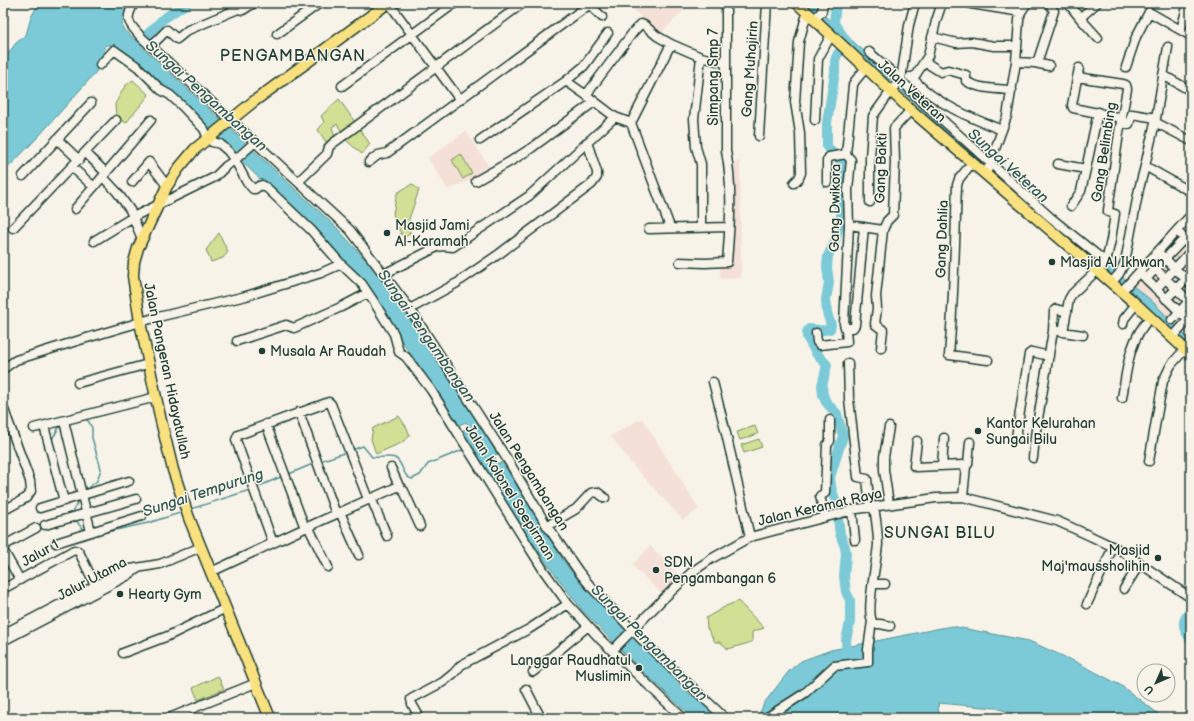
<svg xmlns="http://www.w3.org/2000/svg" width="1194" height="721" font-family="'Balsamiq Sans',sans-serif">
<style>
.built{fill:#f4e0d6}
.green{fill:#d1e094;stroke:#788e64}
.water{fill:#7bcad7;stroke:#569296}
.lines{fill:none;stroke-linecap:round;stroke-linejoin:round}
.stream{stroke:#569296;stroke-width:1.5}
.river{stroke:#7bcad7;stroke-width:10}
.minor-casing{stroke:#1f3d34;stroke-width:11}
.major-casing{stroke:#1f3d34;stroke-width:13}
.minor{stroke:#f7f3e8;stroke-width:8}
.major{stroke:#fae180;stroke-width:10}
.poi-dot{fill:#1f3d34;stroke:#f7f3e8;stroke-width:1.5}
.labels{text-anchor:middle;dominant-baseline:central;stroke-width:3;stroke-linejoin:round;paint-order:stroke}
.street-label{font-size:14px;fill:#1f3d34;stroke:#f7f3e8}
.poi-label{font-size:14px;fill:#1f3d34;stroke:#f7f3e8;text-anchor:start}
.water-label{font-size:15px;font-style:italic;fill:#315955;stroke:#f7f3e8}
.quarter-label{font-size:16px;letter-spacing:1px;fill:#1f3d34;stroke:#f7f3e8}
</style>
<rect width="100%" height="100%" fill="#f7f3e8"/>
<filter id="ink" filterUnits="userSpaceOnUse"><feTurbulence type="fractalNoise" baseFrequency=".025" numOctaves="2"/><feDisplacementMap in="SourceGraphic" scale="8" xChannelSelector="R" yChannelSelector="G"/><feConvolveMatrix kernelMatrix="1 2 1 2 8 2 1 2 1" color-interpolation-filters="sRGB"/></filter>
<g filter="url(#ink)">
<path class="built" d="M629,3h62l-32,32 -31,-31z
M466,131l25,39 -43,20 -20,-32z
M740,161l1,117 -21,1 7,-113z
M1177,234l14,13v86l-4,4 -56,-54z
M642,418l57,91 -16,11 -53,-58 -19,-26z
M650,546l30,30 -18,18 -30,-29z"/>
<path class="green" d="M133,80l16,15 -23,28 -10,-7 -1,-12 10,-18z
M339,99l31,45 -8,10 -15,-13 -10,-17 -5,3 3,10 -7,8 -10,-15 6,-8 -3,-6z
M461,154l11,19 -9,6 -11,-19z
M412,184l7,6 -10,29 1,14 -4,4 -5,-3 -8,-20 4,-21z
M219,233l9,19 -5,6 -12,4 -5,-12z
M399,416l8,12 3,8 -9,7 -25,11 -5,-15 2,-11z
M755,426l3,8 -18,6 -3,-8z
M759,439l3,8 -18,6 -3,-8z
M738,601l26,27 -12,4v10l-24,7 -8,-7h-5l-8,-14 -1,-10 20,-12z
M218,676l6,13 -26,11 -5,-12z"/>
<path class="water" d="M39,3h92l-9,20 1,6 214,199 26,29 7,6v1c27,33 48,68 71,103 19,29 39,57 56,87l-3,2 4,8 4,-2 61,98 19,25 8,6 93,97 9,8 5,1 22,21h-26l-58,-54 -53,-54 -34,-45 -39,-57 -47,-77 7,-4 -3,-5 -7,3 -30,-46 -25,-34 -17,-31 -16,-24 -25,-26 -139,-137 -91,-79 -6,-3h-4l-10,27 -58,65 -35,36v-113l13,-17 10,-8 5,-18z
M806,3h5l30,28 46,40 209,185 56,45 39,40v8l-70,-65 -158,-136 -71,-66 -23,-19z
M951,626l78,15 47,21 44,23 44,33h-137l-31,-10 -58,-5 1,15h-182l8,-16 24,-31 12,-10 30,-11z"/>
<g class="lines">
<path class="stream" d="M51,441l10,-17
M352,450l11,-4 9,11c6,1 17,-1 23,1 9,5 7,19 17,21l8,-4 8,-11 37,-15
M320,461l27,-9
M289,474l26,-11
M255,488l28,-12
M85,490l12,-9 4,-12 -9,-31v-10l-3,-6 -4,-4
M191,509l59,-19
M72,515l6,-15
M75,519l9,12
M102,533l46,-10 35,-11"/>
<path class="river" d="M836,3l-2,20 13,19 -10,13 -2,6v11l-8,51v24l13,11 1,8 -3,38 3,8v7l-6,22 -7,15 -1,11 2,16 -3,16 1,14 4,12 -1,4c-7,3 -14,0 -21,0l-2,3v5l9,16 11,12 -5,21 1,9 3,7 11,12 6,22 -13,41 1,10 5,16 4,31 5,13 1,7 -2,22 2,16 4,8v22l-4,18 1,20
M133,49l30,-30 24,-16
M1191,611c-11,10 -8,18 0,29"/>
<g class="minor-casing">
<path id="minor" d="M134,3c-10,18 -5,20 7,34l209,193 60,79 99,153 38,64 32,46 13,16 53,55 80,75
M389,3l71,97
M588,3l14,14
M1068,3l12,15
M1097,3l-17,15 18,20
M971,4l50,8
M814,20l8,-9 1,-8
M1181,30l7,-27
M277,34l43,-31
M932,37l25,6 15,-1 22,4h22
M151,46l16,-16 10,9 11,-9 50,-21 5,1 11,-7
M1168,47l-12,71 -11,48 46,26
M869,52l32,28 16,17 133,120 56,45
M701,57l-7,62 2,28 5,17v63
M925,62l16,10 7,-2 18,5v6c12,8 31,8 46,9
M1016,62l19,1 14,3
M1037,63l17,-52 -5,-8
M100,65l14,-15 24,17 23,23 9,5 12,11 22,23 4,9 4,4 8,2 8,7 7,9 11,21 7,8h2l4,-3 3,-1 5,3 44,42 30,34 21,20 10,15 22,35 5,18 7,5 25,33 113,181 24,33 33,36 82,78
M1126,67l10,-30 13,-25 42,24
M1079,68l-7,37 1,3 49,10
M1163,75l28,16
M910,77l3,2 15,-23 8,-35 6,-18
M1077,77l46,7 3,1 1,4 -8,44 -11,77v2l7,2 -4,26 -5,22 -34,32 -3,5 -6,33 20,3
M913,79c23,25 58,39 89,51
M342,86l113,-83
M586,95l-20,-14 18,-15 24,-33
M815,120l3,-61 13,-24
M1121,122l8,2 3,-10 24,4
M1155,122l36,19
M631,123l-16,-6 -29,-22 48,-64 7,-7 3,1 13,11 14,8
M759,136l8,-133
M57,139l22,21
M480,140l86,-59
M86,153l20,20
M369,162l9,-7 9,-2 203,-149
M972,163l-13,16 -2,6c-2,57 -3,113 -8,170l39,5
M1058,164l28,5 -5,22 -10,15
M72,167l22,20
M1086,169l12,-57
M986,174l21,-58 9,-54 3,-42 2,-8 6,-9
M23,176l68,-73
M103,177l14,15 13,18 12,29
M476,181l35,-20 19,-12 64,-47
M132,182l17,-20 18,24
M298,182l29,-28 2,-7 3,-3 191,-141
M827,182v-21l2,-4 17,-3
M794,183l5,-5 2,-5 -1,-40 -5,-31 4,-60 8,-29
M870,202v-44l3,-42 18,-25 10,-11 8,-55 6,-22
M75,209l76,-89
M849,225l34,5 -7,66 1,12 -2,16 8,6 -2,18
M670,227l-39,-104 40,-79 30,13 24,6
M13,228l103,-108
M649,229l80,-2
M883,230l4,-9 6,-6 2,-53 -1,-34 17,-18
M1181,235l10,10
M94,241l39,-24 82,-40 11,-11 9,-6 20,-18
M1161,255l30,29
M680,262l25,1 22,-1c3,-37 6,-75 -1,-111v-148
M1148,262l43,41
M1139,272l49,48
M384,274l53,-27 6,-1 10,1 76,-51 86,-79
M1146,279l38,-40
M461,280l38,-26 93,-70 5,-7v-5l-10,-30
M1111,283l8,-9 6,-12 14,-73 6,-23
M1156,289l35,-38
M1121,292l70,-77
M1166,299l25,-25
M410,309l47,-26
M1172,320l19,-21
M1123,324l1,-5 12,-15
M846,330l-2,-6 5,-99 -1,-35 3,-30 -5,-6 7,-69 2,-4 11,-13
M1058,331h-5l1,-20 2,-2 11,3
M816,333l1,9 3,3 27,-3 -1,-12 2,-2h5l2,-3 9,-98
M1172,338l18,-20
M237,341l49,-16 8,3 47,-21 27,-14
M848,363l1,36 9,78 9,2 3,28
M3,369l13,-9 64,-20 74,-22 92,-22 75,-23 20,-9
M713,382l11,43 26,112
M78,383l70,-19
M1122,398c5,-29 7,-59 28,-80
M3,407l27,74 1,10 -5,7 -18,10 -5,-6
M299,412l37,102
M64,421l27,111
M266,424l39,104
M44,426l20,75
M889,427l-5,30v13l5,34
M34,428l122,-31
M1016,437l13,-83 3,-2 17,4
M917,441l-3,25 2,1 47,-2 3,1 -3,31
M1033,458l2,-22 18,-105
M1149,461l14,-80 8,-16 14,-16
M942,466l2,-28
M966,466l2,-2 2,-22
M391,468l8,18 5,5 16,35
M371,498l16,38
M40,508l89,-27
M852,510l3,30
M340,512l19,43
M825,517l-5,-21 5,-3 2,-48 3,-4v-21
M45,525l91,-26
M308,526l20,41
M547,526l29,-17 15,-16 6,-1 8,6
M56,543l86,-27
M273,543l-37,-103 2,-5 91,-33 2,2 37,95
M3,546l33,-18
M3,550l17,30
M211,572l94,-44 94,-42
M873,584h12
M3,589l71,-39 4,1 2,3 18,37
M1124,589l16,-26
M1087,604l26,-57
M872,624h8l10,2
M3,634l122,-64 35,-6 41,-17
M3,641l124,-65 11,-8
M612,651l50,-51 30,-28 19,-13 39,-22 107,-28 79,-11 27,-1 94,24 29,13 34,16 71,48
M123,653l45,-17 58,-28
M533,672l54,-45
M526,689l15,29
M169,718l87,-35
M420,718l-8,-14 -1,-5 32,-17 11,-9 7,-8 68,-36 39,-25
M766,718l39,-25 29,-27 34,-4v-13l4,-28c-6,-12 5,-60 6,-77 0,-12 -2,-25 -4,-37"/>
</g>
<g class="major-casing">
<path id="major" d="M797,3l114,107 225,194 55,51
M270,718l-81,-200 -16,-48 -12,-49 -21,-99 -7,-46 1,-14 4,-14 29,-62 12,-18 16,-19 58,-47 135,-99"/>
</g>
<use href="#minor" class="minor"/>
<use href="#major" class="major"/>
</g>
</g>
<g class="poi-dot">
<circle cx="387" cy="233" r="4"/>
<circle cx="1052" cy="262" r="4"/>
<circle cx="262" cy="351" r="4"/>
<circle cx="978" cy="431" r="4"/>
<circle cx="1158" cy="558" r="4"/>
<circle cx="656" cy="570" r="4"/>
<circle cx="120" cy="594" r="4"/>
<circle cx="639" cy="668" r="4"/>
</g>
<g class="labels">
<g class="street-label">
<text transform="translate(750 69) rotate(-86)">Gang Muhajirin</text>
<text transform="translate(713 77) rotate(-90)">Simpang Smp 7</text>
<text transform="translate(912 91) rotate(42)">Jalan Veteran</text>
<text transform="translate(1104 152) rotate(-81)">Gang Belimbing</text>
<text transform="translate(881 168) rotate(-88)">Gang Bakti</text>
<text transform="translate(835 208) rotate(-89)">Gang Dwikora</text>
<text transform="translate(942 239) rotate(-88)">Gang Dahlia</text>
<text transform="translate(167 371) rotate(78)">Jalan Pangeran Hidayatullah</text>
<text transform="translate(529 471) rotate(58)">Jalan Pengambangan</text>
<text transform="translate(510 492) rotate(58)">Jalan Kolonel Soepirman</text>
<text transform="translate(820 507) rotate(-13)">Jalan Keramat Raya</text>
<text transform="translate(40 553) rotate(-29)">Jalur 1</text>
<text transform="translate(92 579) rotate(-28)">Jalur Utama</text>
</g>
<g class="poi-label">
<text x="395" y="225">Masjid Jami<tspan x="395" dy="16">Al-Karamah</tspan></text>
<text x="1060" y="262">Masjid Al Ikhwan</text>
<text x="270" y="351">Musala Ar Raudah</text>
<text x="986" y="423">Kantor Kelurahan<tspan x="986" dy="16">Sungai Bilu</tspan></text>
<text x="1150" y="550" text-anchor="end">Masjid<tspan x="1150" dy="16">Maj'maussholihin</tspan></text>
<text x="664" y="562">SDN<tspan x="664" dy="16">Pengambangan 6</tspan></text>
<text x="128" y="594">Hearty Gym</text>
<text x="631" y="660" text-anchor="end">Langgar Raudhatul<tspan x="631" dy="16">Muslimin</tspan></text>
</g>
<g class="water-label">
<text transform="translate(206 96) rotate(42)">Sungai Pengambangan</text>
<text transform="translate(1008 166) rotate(42)">Sungai Veteran</text>
<text transform="translate(426 336) rotate(55)">Sungai Pengambangan</text>
<text transform="translate(203 493) rotate(-18)">Sungai Tempurung</text>
<text transform="translate(649 643) rotate(45)">Sungai Pengambangan</text>
</g>
<g class="quarter-label">
<text x="293" y="56">PENGAMBANGAN</text>
<text x="940" y="533">SUNGAI BILU</text>
</g>
</g>
<rect width="1194" height="721" fill="none" stroke="#f7f3e8" stroke-width="16"/>
<rect x="8" y="8" width="1178" height="705" fill="none" stroke="#1f3d34" stroke-width="1.5" filter="url(#ink)"/>
<g transform="translate(1156 683) rotate(225)"><circle r="19" fill="#f7f3e8" stroke="#a1aaa0"/>
<path d="M0-3L7 15L0 10L-7 15Z" fill="#1f3d34"/>
<text y="-6" font-size="11" font-weight="bold" text-anchor="middle" fill="#1f3d34">U</text>
</g>
</svg>
